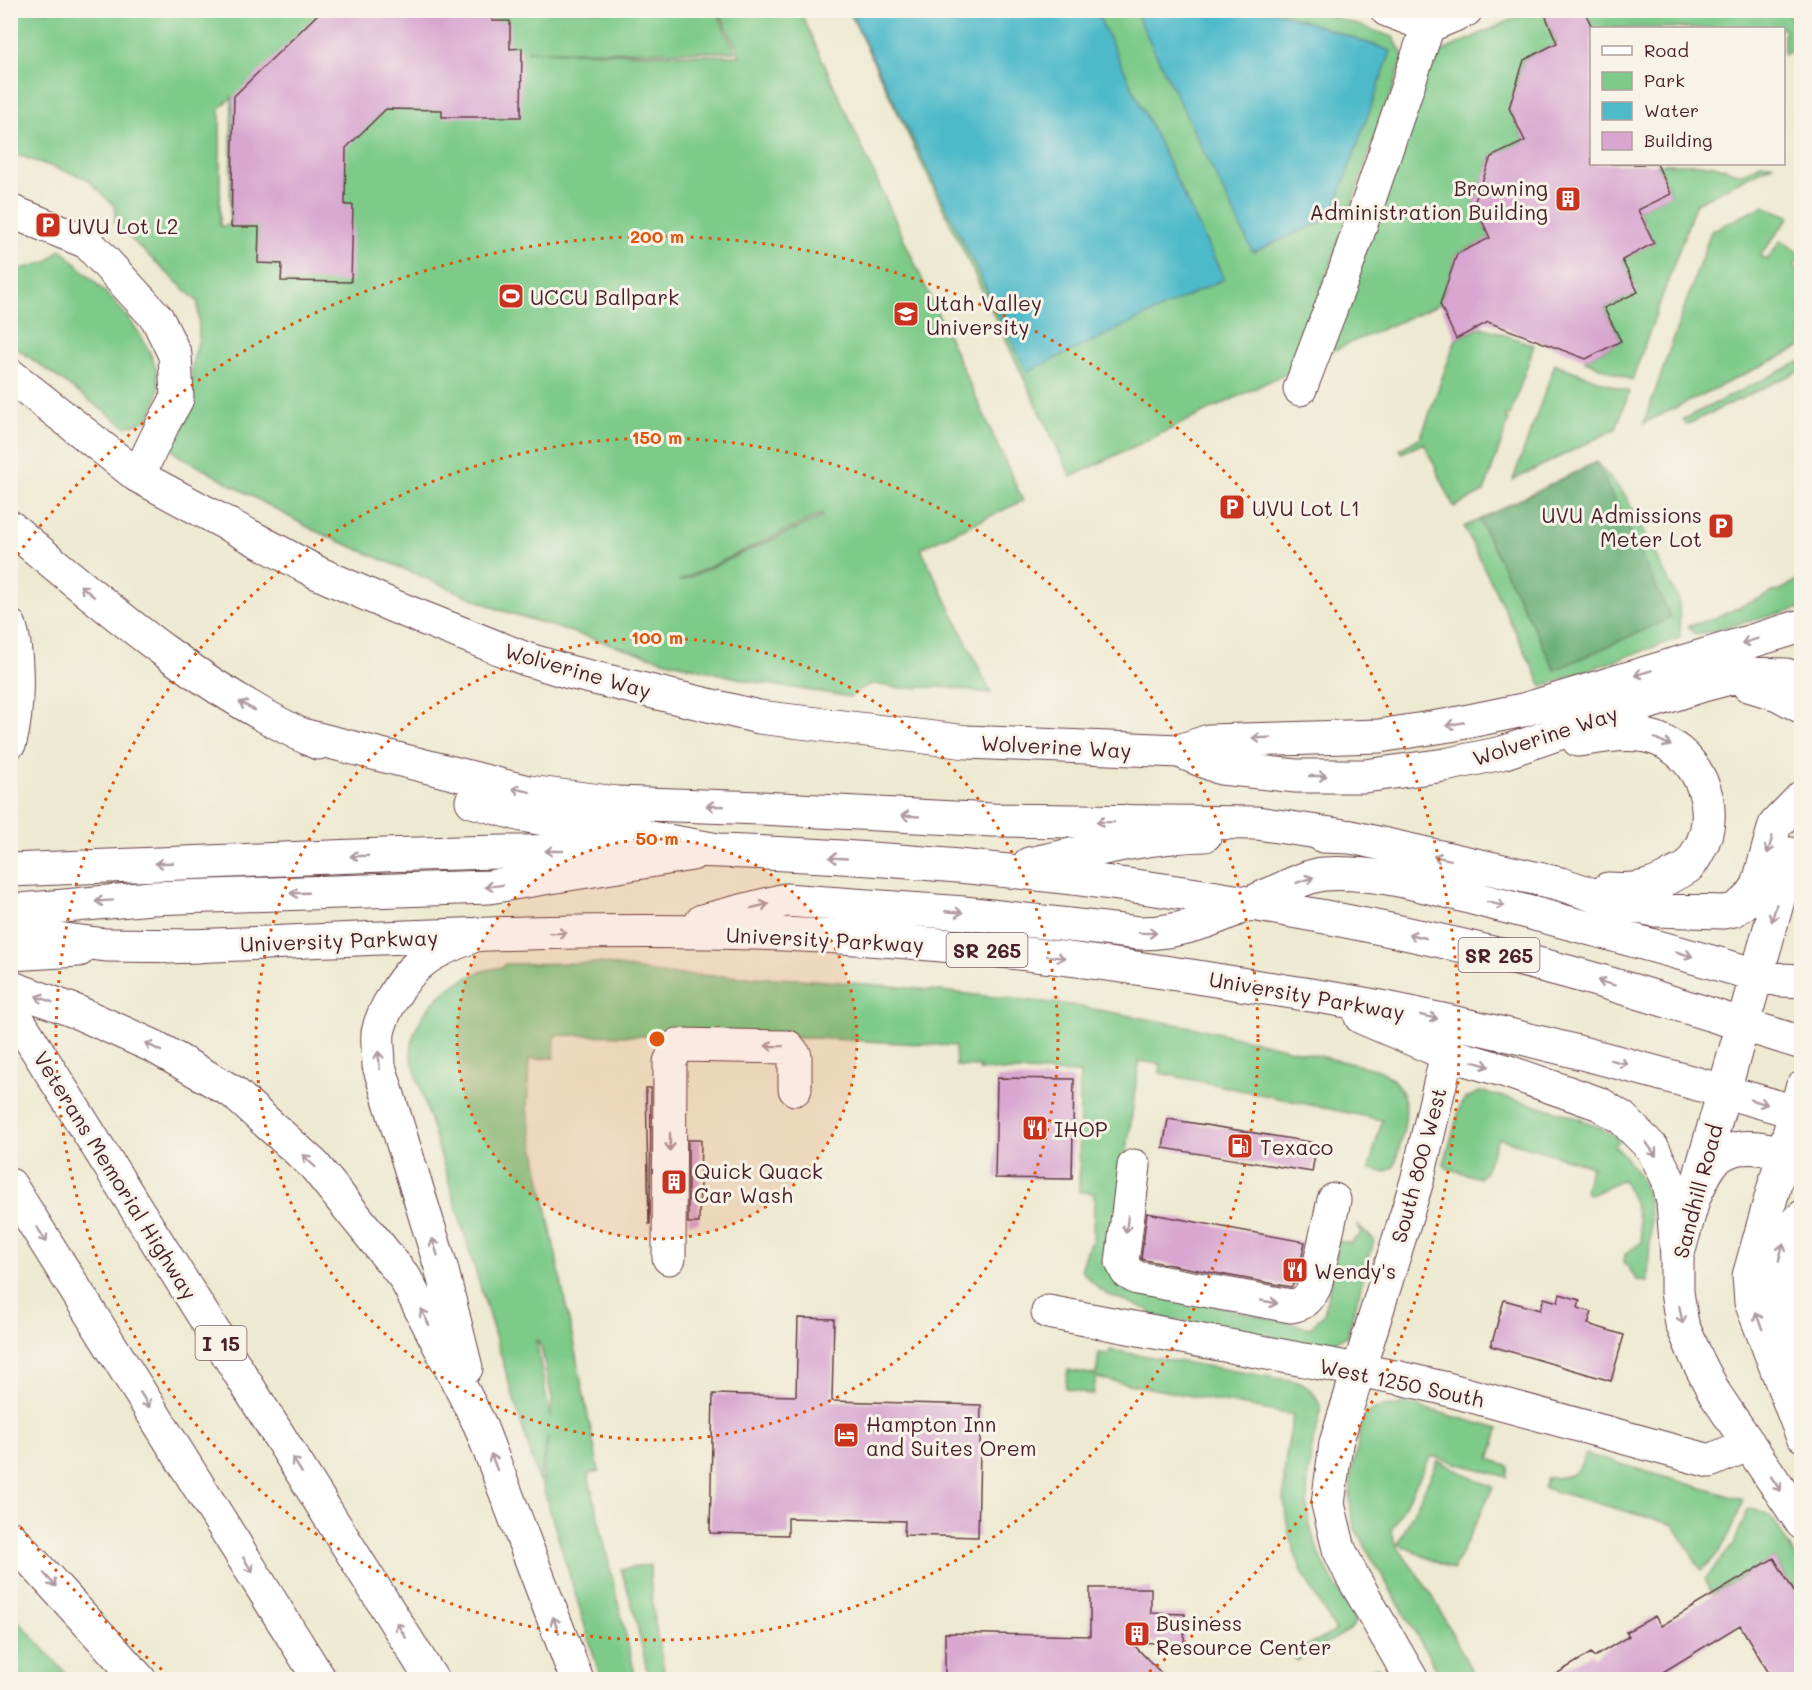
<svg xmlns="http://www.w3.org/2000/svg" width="1812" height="1690" font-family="Mali,sans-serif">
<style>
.green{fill:#7dca89;stroke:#64745a;stroke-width:1.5;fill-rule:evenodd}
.forest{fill:#66ae75;stroke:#586650;stroke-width:1.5}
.water{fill:#4ebaca;stroke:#4c6c7a;stroke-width:1.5}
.building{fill:#d8a6d0}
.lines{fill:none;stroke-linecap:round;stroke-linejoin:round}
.minor-casing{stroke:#633d44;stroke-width:35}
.major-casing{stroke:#633d44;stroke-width:35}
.highway-casing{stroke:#633d44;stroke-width:35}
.minor{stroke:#fff;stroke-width:33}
.major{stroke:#fff;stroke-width:33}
.highway{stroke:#fff;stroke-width:33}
.oneway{stroke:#ae9aa0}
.ring{fill:none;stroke:#e0560e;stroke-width:3;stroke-dasharray:3 6}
.labels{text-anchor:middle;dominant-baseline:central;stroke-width:6;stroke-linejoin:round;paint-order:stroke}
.shield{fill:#f7f3e8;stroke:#7e5f64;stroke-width:1.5}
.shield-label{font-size:20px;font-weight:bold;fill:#4a1f2b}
.poi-label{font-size:21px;fill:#4a1f2b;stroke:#f7f3e8;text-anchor:start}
.street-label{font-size:21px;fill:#4a1f2b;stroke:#f7f3e8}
.centre{fill:#e0560e;stroke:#f7f3e8;stroke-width:3}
.ring-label{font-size:18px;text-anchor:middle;font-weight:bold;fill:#e0560e;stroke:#f7f3e8;stroke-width:6;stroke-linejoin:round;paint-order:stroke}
</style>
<rect width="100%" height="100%" fill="#f7f3e8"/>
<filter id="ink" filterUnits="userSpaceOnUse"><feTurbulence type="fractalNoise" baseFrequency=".0167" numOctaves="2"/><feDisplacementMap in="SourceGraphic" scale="12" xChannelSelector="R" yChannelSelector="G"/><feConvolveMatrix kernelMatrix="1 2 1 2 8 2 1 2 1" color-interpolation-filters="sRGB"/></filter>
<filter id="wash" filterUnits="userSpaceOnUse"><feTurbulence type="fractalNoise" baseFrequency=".008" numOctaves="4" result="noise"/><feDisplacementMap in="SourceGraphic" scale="24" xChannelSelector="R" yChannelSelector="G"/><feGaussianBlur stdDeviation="1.35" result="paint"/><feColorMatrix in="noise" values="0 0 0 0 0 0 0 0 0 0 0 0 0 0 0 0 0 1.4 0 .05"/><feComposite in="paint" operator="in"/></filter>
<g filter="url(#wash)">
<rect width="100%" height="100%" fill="#eee9d1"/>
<path class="green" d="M1314,10l79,27 11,19 -111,314 -222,107 -222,-466z
M11,11h706l18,41 -208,-1 213,5 -21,-45h81l223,490 -102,47 70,145 -48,-6 -43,1 -27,-4 -11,4 -12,9 -101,-16 -90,-22 -159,-49 -187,-80 -137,-76 -4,-6v-7l19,-44 1,-32 7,-27 -1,-36 -83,-78v-17l-29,-29 -75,-25zM232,97l-2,128 -10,1v-118zM822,514v3l-143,65v-1z
M1530,11h13l14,32 -33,17 -15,48 16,33 -34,16 -17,47 16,34 -33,16 -17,50 -110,48 100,-295z
M1584,11h203l14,29v6l-17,9v-27h-192z
M1657,164h44l8,2 2,-2 30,10 20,-10h13l-78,39 -64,177 -47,-19 1,-2 35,-18 -17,-33 33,-16 -15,-32 32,-17 -16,-33 33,-16z
M1763,206l27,10 -30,40 7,4 14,-20 20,15 -7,11 7,6v75l-157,76 67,-192z
M61,249c36,36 94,83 98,137 0,11 -6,24 -12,34l-21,7 -115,-83 -1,-72 37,-10z
M1482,327l52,18 -24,71 -4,-1v3l3,2 -25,72 -30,15 -30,-64 -20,9 -2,1 -2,-4 21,-12 35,-98z
M1801,361v9l-115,55 -3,-6z
M1555,364l74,28 -13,37 -103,51z
M1596,462l29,33 54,106 1,37 -138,48 -78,-159z
M1801,578v30l-105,27 -8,-9 25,-7 62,-28 2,1z
M601,963l61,11 136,5 94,7 179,19 132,24 176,41c42,22 24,60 15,97l-10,5 -15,-3 13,-49 -222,-47 1,-9 -22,-3 -27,202 17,23 181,42 14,-14 15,-73 11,2 12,-10 -5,-9 17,16 -27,96 -23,10 -172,-30 -3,-6 -42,-16 -9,-6 -17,-18 8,-25 4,-4 1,-48 -15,-1 1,-119 -101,-3 1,-3 -24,-1 -1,-20 -139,-8 -261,-3 -1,23 -25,1 -2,52 72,360 -11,3 48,205h-35l-59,-195 6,-48 -9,46 -128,-425c-1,-38 30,-69 64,-83 8,-4 18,-5 27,-7l3,-3zM536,1339l5,8 11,52 -2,18z
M1479,1092l9,1c44,12 94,20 132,47l-6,5c48,47 35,76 34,137l-11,-2 -13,-18 1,-8 17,-12c-3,-24 -7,-42 -19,-63l-33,16 -5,-4 6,-25 4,1 -97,-29 -14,35 -5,5 -32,-10 -3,-4 17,-60 4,-5z
M1110,1350l185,31c12,4 22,13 25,26 2,12 -5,24 -7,36 -5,26 -9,57 -3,83 8,33 27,61 44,91v7l-4,6 -52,30 -4,-2v-5l42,-22c-36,-60 -57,-93 -51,-166 1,-17 6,-33 8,-50l-197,-37 -3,17 -28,-7 3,-18 28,5 3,-22 10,1z
M1401,1402l98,27 -9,30 19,8 -2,10 -76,-21 -40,75 7,17 34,47 44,84h-34l-88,-152c-9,-32 -1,-63 6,-93 2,-8 2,-16 9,-22 9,-6 21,-7 31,-6z
M1586,1454l157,46c-10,27 -18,52 -42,70l-27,-45 -130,-37 3,-10c23,0 30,-2 39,-24z
M1438,1461l55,26 -40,83 -55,-26z
M1748,1509l8,1 16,7 29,50v33l-27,-42 -62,36 -7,-15 29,-35z
M650,1565c0,39 8,76 16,114h-17l-15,-68 -13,-42z
M10,1613h1l60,66h-60z
M1376,1667l7,3 5,9h-24l-1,-2 -13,2z"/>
<path class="forest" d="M1596,462l75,156 -116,52 -76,-150z"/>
<path class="water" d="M850,11h246l128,268 -197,93z
M1135,11h141l115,40 -60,167 -78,34z"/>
<g id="blocks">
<path class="building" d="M322,10h170v11h18v28l12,-1 -1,69h-79v-7l-56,-1 -40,39 -1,57h8l-2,77 -70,-1 1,-17 -24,-1 1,-36h-28l3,-131z
M1543,10h41l8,17v137h65l14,30 -33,16 16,33 -32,17 16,32 -34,16 17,33 -35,18 -98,-37 -32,17 -16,-35 17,-50 33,-16 -16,-34 17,-47 34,-16 -16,-33 15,-48 33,-17z
M997,1078l77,1 -2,100 -77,-1z
M646,1088h5l-1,136h-1z
M1168,1119l149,24 -5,29 -149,-24z
M688,1140h13l-2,83h-11z
M1147,1213l158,29 -8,38 -6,7 -147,-27 -3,-1z
M1560,1294l20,6 -2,8 14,4 -4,12 36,11 -13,46 -120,-35 13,-46 36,10 4,-12 14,4z
M798,1318l36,1 -2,82 149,4 -3,132 -74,-2 1,-14 -117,-3v17l-78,-2 3,-139 83,2z
M1774,1558l28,47v75h-29l-33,-55 -90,55h-104l45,-27 3,4 35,-21 -3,-4 29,-16 6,10z
M1090,1588h61v25l34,1 -1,30 -53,-2 37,38h-223v-47l145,3z"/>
</g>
</g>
<g filter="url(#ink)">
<use href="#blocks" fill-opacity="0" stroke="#633d44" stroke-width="1.5"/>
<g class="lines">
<g class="minor-casing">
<path id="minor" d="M1428,26l38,-16
M10,211l77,31 70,76 18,37 2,44 -14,25 -25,52
M1300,389l45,-118 83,-245 -41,-16
M1802,1088l-53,188 2,26 51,133
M1724,1091l-47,166v35l5,32 15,35 18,35 87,129
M1134,1166l-12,96 5,10 10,6 154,28c14,-2 18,-8 24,-20l19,-86
M669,1258l1,-196 8,-17 110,2 7,9v33
M1048,1312l352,66 43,10 267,73 39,-17
M1412,1680l-61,-106 -12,-25 -11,-45 8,-61 81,-262 30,-127"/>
</g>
<g class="major-casing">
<path id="major" d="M10,375l128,101 180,97 75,33 133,53 43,13 190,45 208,25 212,9 42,17 75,8h69l80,-11 57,-12 115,-40 86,-28 42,-11 41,1 16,5
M1748,685l30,9 24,13
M1578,740c22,-3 46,-8 68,-4 50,10 78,71 53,114 -3,5 -6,12 -10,16 -4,4 -11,6 -16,9 -21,13 -41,16 -65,14
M1179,751l30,-10 170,-5 71,-11 73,-15 279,-84
M1323,836l28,1 210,47 59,20 35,6 68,2 11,-2 14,-10 10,-14 17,-61 27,-28
M1029,864c58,-12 117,-28 176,-29
M10,870c116,-5 231,-9 346,-14 88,-3 176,-5 264,-5 34,0 67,-2 100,0 283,10 564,47 837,118 83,22 163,49 245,74
M702,921l83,-21 179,13 175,20c48,0 86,-18 129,-38 17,-7 37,-19 56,-21 51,-4 110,14 160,27 92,23 182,48 273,74l24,5 21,1
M169,947c205,-8 409,-21 614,-13 157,7 315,26 470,52 57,9 115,17 171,30 128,27 253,61 378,98
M10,954l69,-4
M1361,1017l86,37 59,17 94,33 22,14 31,31 15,30 5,23 4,55
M1724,1091l67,-237
M1695,1195c5,-11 10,-23 18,-33 22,-25 62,-12 89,-3
M1802,1217c-13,12 -21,26 -24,44 -3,24 3,50 8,74 5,26 10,52 16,78"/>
</g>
<g class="highway-casing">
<path id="highway" d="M10,527c98,82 191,162 308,216
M10,626c9,30 8,86 0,116
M298,734l230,58 89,11 144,5 232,12 264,3 94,14
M472,801l50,14 196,35
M10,911l141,-13 338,-11 203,-33
M10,933l96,12 92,1
M10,987l67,25 78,35 78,45 81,73 91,113 75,147 97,255
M10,1007l422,673
M10,1185l310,495
M466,1368l-25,-101 -62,-201c0,-10 -2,-23 -1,-33 2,-11 8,-24 14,-34 21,-40 45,-49 86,-65
M10,1537l130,143"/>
</g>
<use href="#minor" class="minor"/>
<use href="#major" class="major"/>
<use href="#highway" class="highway"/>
</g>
<defs><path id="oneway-shaft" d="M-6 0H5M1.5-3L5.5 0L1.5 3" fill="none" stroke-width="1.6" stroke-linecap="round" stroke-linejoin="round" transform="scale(1.5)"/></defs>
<g class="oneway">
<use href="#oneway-shaft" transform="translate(87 591) rotate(-140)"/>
<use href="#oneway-shaft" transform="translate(1750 641) rotate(163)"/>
<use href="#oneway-shaft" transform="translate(1643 673) rotate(163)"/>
<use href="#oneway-shaft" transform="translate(247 706) rotate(-151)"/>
<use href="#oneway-shaft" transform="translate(1455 724) rotate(169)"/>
<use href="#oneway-shaft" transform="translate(1261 738) rotate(178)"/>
<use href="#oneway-shaft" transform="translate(1663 742) rotate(25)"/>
<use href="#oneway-shaft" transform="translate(1318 776)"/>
<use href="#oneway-shaft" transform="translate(521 790) rotate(-168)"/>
<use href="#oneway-shaft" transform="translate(715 806) rotate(-178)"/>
<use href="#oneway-shaft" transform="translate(910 816) rotate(-177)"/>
<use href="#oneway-shaft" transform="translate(1105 822) rotate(-179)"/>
<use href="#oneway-shaft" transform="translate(1770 845) rotate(106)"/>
<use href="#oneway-shaft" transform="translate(554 851) rotate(180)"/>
<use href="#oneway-shaft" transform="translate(359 856) rotate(178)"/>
<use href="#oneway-shaft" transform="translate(838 858) rotate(-177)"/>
<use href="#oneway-shaft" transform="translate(1442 858) rotate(-168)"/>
<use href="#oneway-shaft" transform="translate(164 863) rotate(178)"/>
<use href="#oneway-shaft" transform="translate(1305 880) rotate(-19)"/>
<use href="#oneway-shaft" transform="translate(494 886) rotate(173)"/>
<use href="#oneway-shaft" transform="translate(299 893) rotate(178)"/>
<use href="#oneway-shaft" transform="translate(104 901) rotate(176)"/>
<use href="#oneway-shaft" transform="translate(1496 904) rotate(14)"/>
<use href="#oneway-shaft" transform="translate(760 906) rotate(-14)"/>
<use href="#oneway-shaft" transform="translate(954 912) rotate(5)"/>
<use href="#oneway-shaft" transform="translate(1774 913) rotate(106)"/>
<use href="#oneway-shaft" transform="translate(558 933) rotate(-1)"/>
<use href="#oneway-shaft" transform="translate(1148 933) rotate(1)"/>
<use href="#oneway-shaft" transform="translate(1417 936) rotate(-167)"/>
<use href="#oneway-shaft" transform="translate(1684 954) rotate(16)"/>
<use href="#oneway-shaft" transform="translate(1056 957) rotate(7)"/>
<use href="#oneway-shaft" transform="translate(1606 983) rotate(-165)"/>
<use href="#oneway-shaft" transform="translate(44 999) rotate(-159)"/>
<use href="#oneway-shaft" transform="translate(1429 1017) rotate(13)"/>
<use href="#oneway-shaft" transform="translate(774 1046) rotate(-179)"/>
<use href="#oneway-shaft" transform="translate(153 1047) rotate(-153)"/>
<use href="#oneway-shaft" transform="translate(379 1060) rotate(-95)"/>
<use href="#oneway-shaft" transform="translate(1619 1062) rotate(14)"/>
<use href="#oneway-shaft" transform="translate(1481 1064) rotate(16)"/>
<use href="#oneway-shaft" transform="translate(1759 1102) rotate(16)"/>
<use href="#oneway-shaft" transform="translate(670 1142) rotate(90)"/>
<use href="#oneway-shaft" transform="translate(1651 1149) rotate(54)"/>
<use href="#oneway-shaft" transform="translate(309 1161) rotate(-136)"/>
<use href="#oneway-shaft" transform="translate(1127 1224) rotate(97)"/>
<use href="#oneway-shaft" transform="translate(42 1235) rotate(58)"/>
<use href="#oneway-shaft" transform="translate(435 1247) rotate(-107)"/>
<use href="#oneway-shaft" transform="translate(1781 1252) rotate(-76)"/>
<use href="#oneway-shaft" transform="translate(1269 1302) rotate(10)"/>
<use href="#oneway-shaft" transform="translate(1681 1315) rotate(79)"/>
<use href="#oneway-shaft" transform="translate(425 1317) rotate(-117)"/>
<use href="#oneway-shaft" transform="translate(1759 1321) rotate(-112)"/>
<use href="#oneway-shaft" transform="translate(145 1400) rotate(58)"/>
<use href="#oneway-shaft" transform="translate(494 1462) rotate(-111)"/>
<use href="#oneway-shaft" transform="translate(297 1465) rotate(-122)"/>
<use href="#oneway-shaft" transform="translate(1776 1484) rotate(56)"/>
<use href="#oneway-shaft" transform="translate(248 1565) rotate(58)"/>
<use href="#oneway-shaft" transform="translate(50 1580) rotate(48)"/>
<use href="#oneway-shaft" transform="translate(556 1625) rotate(-111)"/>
<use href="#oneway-shaft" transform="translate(401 1630) rotate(-122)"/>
</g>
</g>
<circle cx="657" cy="1039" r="200" fill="#e0560e" fill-opacity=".12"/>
<g class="ring">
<circle cx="657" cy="1039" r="200"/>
<circle cx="657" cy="1039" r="401"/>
<circle cx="657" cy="1039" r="601"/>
<path d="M169 1675A802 802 0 0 1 12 1516M12 562A802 802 0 1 1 1145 1675"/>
</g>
<defs>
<g id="building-square" transform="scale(1.35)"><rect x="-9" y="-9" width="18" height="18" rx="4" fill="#c8321e" stroke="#f7f3e8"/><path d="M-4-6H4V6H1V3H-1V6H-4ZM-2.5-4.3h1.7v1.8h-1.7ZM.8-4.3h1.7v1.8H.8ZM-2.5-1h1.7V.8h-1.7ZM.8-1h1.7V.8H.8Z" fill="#fff"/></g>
<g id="parking-square" transform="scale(1.35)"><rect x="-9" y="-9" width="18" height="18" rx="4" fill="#c8321e" stroke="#f7f3e8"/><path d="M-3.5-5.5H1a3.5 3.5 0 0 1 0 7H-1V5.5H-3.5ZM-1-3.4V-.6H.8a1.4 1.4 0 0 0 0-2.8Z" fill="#fff"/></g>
<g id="stadium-square" transform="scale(1.35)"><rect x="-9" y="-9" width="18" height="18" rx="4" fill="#c8321e" stroke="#f7f3e8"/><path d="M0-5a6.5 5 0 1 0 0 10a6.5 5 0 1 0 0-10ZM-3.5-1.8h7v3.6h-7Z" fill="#fff"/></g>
<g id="university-square" transform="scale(1.35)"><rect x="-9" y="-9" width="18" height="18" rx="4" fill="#c8321e" stroke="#f7f3e8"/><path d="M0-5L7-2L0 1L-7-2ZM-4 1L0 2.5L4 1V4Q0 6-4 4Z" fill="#fff"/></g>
<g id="restaurant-square" transform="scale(1.35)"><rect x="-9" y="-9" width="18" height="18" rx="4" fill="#c8321e" stroke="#f7f3e8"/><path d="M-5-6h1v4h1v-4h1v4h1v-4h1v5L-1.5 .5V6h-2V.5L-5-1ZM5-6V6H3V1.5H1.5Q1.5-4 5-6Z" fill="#fff"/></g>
<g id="fuel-square" transform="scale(1.35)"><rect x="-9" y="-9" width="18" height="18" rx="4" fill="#c8321e" stroke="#f7f3e8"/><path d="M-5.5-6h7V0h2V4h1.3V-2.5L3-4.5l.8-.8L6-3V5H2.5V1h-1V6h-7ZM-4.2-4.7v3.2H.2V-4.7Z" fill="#fff"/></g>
<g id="hotel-square" transform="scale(1.35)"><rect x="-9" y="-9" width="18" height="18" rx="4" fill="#c8321e" stroke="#f7f3e8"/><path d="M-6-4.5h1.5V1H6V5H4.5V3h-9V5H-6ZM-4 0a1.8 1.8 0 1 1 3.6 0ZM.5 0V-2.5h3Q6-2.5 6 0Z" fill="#fff"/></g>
</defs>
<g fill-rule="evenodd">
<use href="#building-square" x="1568" y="199"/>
<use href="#parking-square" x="48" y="225"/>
<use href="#stadium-square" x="511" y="296"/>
<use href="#university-square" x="906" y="314"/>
<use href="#parking-square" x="1232" y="507"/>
<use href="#parking-square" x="1721" y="526"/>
<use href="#restaurant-square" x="1035" y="1128"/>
<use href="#fuel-square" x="1240" y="1146"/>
<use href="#building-square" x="674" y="1182"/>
<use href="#restaurant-square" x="1295" y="1270"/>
<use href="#hotel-square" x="846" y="1435"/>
<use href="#building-square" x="1137" y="1634"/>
</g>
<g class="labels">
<g class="shield">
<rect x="946.5" y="933" width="81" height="34" rx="4.5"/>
<rect x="1458.5" y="938" width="81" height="34" rx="4.5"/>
<rect x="195.5" y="1326" width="51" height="34" rx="4.5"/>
</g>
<g class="shield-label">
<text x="987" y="950">SR 265</text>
<text x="1499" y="955">SR 265</text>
<text x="221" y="1343">I 15</text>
</g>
<g class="poi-label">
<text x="1548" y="187" text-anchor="end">Browning<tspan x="1548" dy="24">Administration Building</tspan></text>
<text x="68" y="225">UVU Lot L2</text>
<text x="530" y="296">UCCU Ballpark</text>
<text x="926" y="302">Utah Valley<tspan x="926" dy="24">University</tspan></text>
<text x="1252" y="507">UVU Lot L1</text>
<text x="1702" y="514" text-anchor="end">UVU Admissions<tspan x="1702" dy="24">Meter Lot</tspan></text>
<text x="1054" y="1128">IHOP</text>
<text x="1260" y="1146">Texaco</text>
<text x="694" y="1170">Quick Quack<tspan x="694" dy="24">Car Wash</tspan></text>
<text x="1314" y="1270">Wendy's</text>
<text x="866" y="1423">Hampton Inn<tspan x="866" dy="24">and Suites Orem</tspan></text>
<text x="1156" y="1622">Business<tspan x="1156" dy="24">Resource Center</tspan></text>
</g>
<g class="street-label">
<text transform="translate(578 670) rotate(16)">Wolverine Way</text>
<text transform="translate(1545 735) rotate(-18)">Wolverine Way</text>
<text transform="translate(1056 746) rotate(3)">Wolverine Way</text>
<text transform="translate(825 939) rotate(3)">University Parkway</text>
<text transform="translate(339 940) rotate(-2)">University Parkway</text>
<text transform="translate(1307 995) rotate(10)">University Parkway</text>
<text transform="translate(1418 1165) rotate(-75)">South 800 West</text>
<text transform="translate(116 1175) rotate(58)">Veterans Memorial Highway</text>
<text transform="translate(1697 1191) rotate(-75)">Sandhill Road</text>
<text transform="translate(1402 1382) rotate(12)">West 1250 South</text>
</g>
</g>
<circle cx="657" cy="1039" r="9" class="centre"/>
<g class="ring-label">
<text x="657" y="243">200 m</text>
<text x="657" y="444">150 m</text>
<text x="657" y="644">100 m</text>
<text x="657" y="845">50 m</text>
</g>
<rect width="1812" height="1690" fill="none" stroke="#f7f3e8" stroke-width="36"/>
<rect x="1590" y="27" width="195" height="138" fill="#f7f3e8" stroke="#b29e9c" stroke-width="1.5"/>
<rect x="1602" y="46" width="30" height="9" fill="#ffffff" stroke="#b29e9c" stroke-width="1.5"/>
<text x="1644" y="57" font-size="18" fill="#4a1f2b">Road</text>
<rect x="1602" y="72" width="30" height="18" fill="#7dca89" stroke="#b29e9c" stroke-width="1.5"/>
<text x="1644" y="87" font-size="18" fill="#4a1f2b">Park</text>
<rect x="1602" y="102" width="30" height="18" fill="#4ebaca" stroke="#b29e9c" stroke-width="1.5"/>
<text x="1644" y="117" font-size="18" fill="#4a1f2b">Water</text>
<rect x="1602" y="132" width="30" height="18" fill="#d8a6d0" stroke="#b29e9c" stroke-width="1.5"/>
<text x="1644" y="147" font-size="18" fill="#4a1f2b">Building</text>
</svg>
